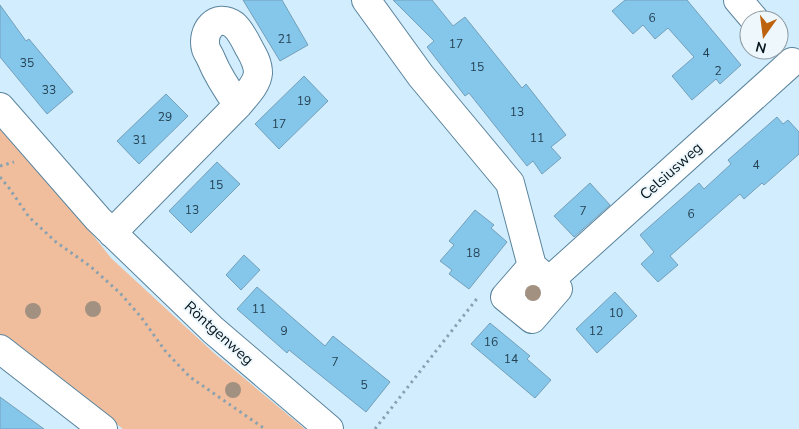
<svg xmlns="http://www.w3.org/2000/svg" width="799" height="429" font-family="'Nunito Sans',sans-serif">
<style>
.green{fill:#f0be9d}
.building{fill:#85c6eb;stroke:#74a0b9}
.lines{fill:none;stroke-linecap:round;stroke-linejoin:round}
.street-casing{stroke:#5a849d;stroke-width:30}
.path{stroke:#8aa1af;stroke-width:3;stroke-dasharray:2.5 4;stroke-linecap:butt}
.street{stroke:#fff;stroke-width:28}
.tree{fill:#a29080}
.labels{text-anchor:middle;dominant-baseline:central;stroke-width:4;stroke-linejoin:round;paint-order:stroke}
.number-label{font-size:12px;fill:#254252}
.street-label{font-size:15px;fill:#05161f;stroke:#eef7fc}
</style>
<rect width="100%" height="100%" fill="#d2edfd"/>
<path class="green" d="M0,120l71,87 40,51 103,95 91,76h-182l-123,-94z"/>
<path class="building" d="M243,0h39l26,45 -28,16z
M393,0h39l21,26 12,-9 57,71 4,-4 40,51 -15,12 10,11 -19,16 -9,-13 -6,5 -58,-73 -4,3 -38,-49 7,-6z
M625,0h62l54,65 -21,19 -4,-5 -24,21 -20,-24 22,-19 -26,-29 -13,11 -12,-14 -10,9 -21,-23z
M0,5l26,36 3,-2 44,53 -26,22 -47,-57z
M304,76l24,25 -49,48 -24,-25z
M166,94l22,22 -49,48 -22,-23z
M777,117l6,7 5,-4 11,12v22l-35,31 -2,-2 -18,16 -4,-5 -70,62 8,9 -20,17 -17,-18 13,-12 -14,-17 59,-52 5,6 27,-25 -3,-4z
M217,162l23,22 -49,49 -22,-22z
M590,183l20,22 -36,32 -20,-21z
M475,210l19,15 -3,3 16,14 -38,47 -20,-15 3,-4 -12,-9 14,-16 -5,-4z
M244,255l16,15 -19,20 -15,-15z
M257,287l68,59 8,-10 57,46 -24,30 -77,-62 -2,3 -50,-44z
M615,292l22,24 -40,37 -21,-24z
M490,323l40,33 -3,3 24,21 -16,18 -64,-54z
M0,397l44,32h-44z"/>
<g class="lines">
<g class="street-casing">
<path id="street" d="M366,0l55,76 89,107 22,83
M738,0l17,20
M0,107l98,112 115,111 116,99
M112,233l126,-128c7,-9 19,-20 20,-32 0,-10 -5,-18 -9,-25 -4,-8 -9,-18 -15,-23 -18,-13 -33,6 -28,24 1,3 4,7 5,10 7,17 17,32 27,46
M532,266l26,23 -26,30 -27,-22z
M549,281l243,-219
M0,349l103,80"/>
</g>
<path class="path" d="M0,166l14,-4
M0,177l9,11 20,29 27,25 34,24 30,27 21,24 25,35 24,25 75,52
M375,429l104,-133"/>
<use href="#street" class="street"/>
</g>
<g class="tree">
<circle cx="533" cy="293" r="8"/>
<circle cx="93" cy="309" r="8"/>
<circle cx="33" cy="311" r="8"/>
<circle cx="233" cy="390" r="8"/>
</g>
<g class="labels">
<g class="number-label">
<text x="652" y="18">6</text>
<text x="285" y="39">21</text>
<text x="456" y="44">17</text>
<text x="706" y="53">4</text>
<text x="27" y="63">35</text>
<text x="477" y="67">15</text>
<text x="718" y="71">2</text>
<text x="49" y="90">33</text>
<text x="304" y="101">19</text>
<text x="517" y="112">13</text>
<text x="165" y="117">29</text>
<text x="279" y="124">17</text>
<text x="537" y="138">11</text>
<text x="140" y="140">31</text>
<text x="756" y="165">4</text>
<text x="216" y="185">15</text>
<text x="192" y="210">13</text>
<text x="583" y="211">7</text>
<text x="691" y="214">6</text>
<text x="473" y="253">18</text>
<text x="259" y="309">11</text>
<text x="616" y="313">10</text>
<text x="284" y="331">9</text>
<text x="596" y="331">12</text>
<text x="491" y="342">16</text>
<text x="511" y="359">14</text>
<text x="335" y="362">7</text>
<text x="364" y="385">5</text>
</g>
<g class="street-label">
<text transform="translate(671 171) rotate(-42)">Celsiusweg</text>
<text transform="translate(219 333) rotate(42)">Röntgenweg</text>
</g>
</g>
<g transform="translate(764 35) rotate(194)"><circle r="24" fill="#eef7fc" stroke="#919da4"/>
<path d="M0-4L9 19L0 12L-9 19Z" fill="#be630d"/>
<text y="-8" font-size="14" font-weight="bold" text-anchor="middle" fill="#05161f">N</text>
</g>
</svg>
